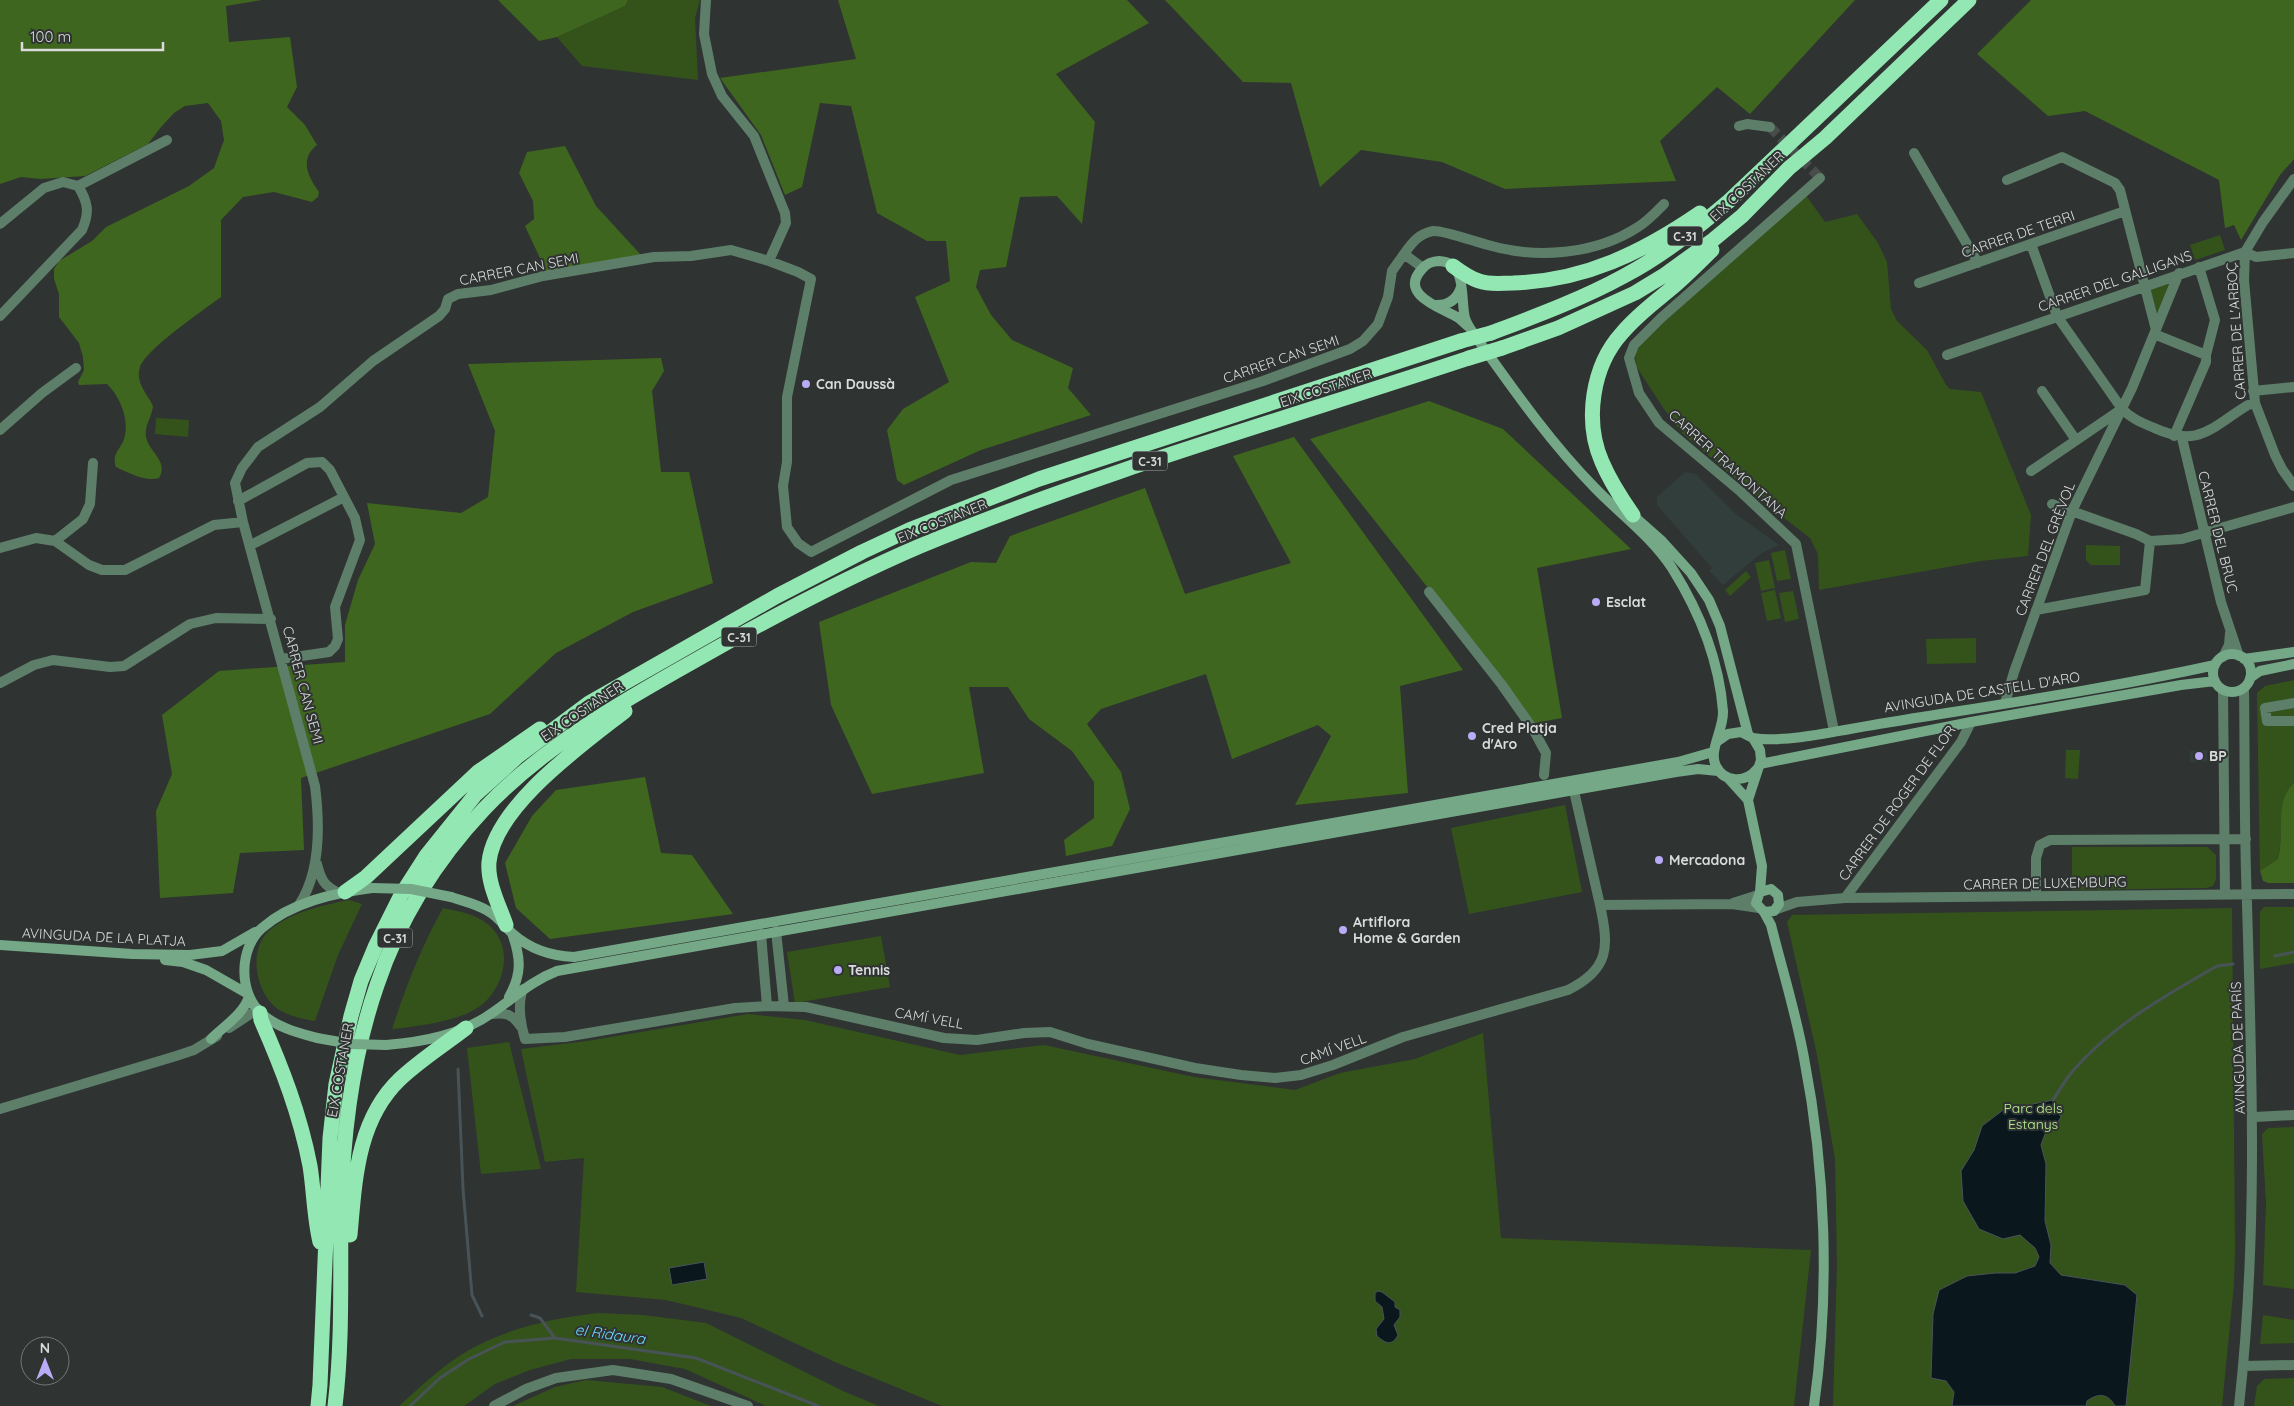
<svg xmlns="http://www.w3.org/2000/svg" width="2294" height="1406" font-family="Quicksand,sans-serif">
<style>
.built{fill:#323e3b}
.green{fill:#34531b}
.forest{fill:#3f661e}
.water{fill:#0a181e;stroke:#485357}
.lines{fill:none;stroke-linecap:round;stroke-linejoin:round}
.stream{stroke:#485357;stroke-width:3}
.street-tunnel{stroke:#484c4b;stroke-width:10;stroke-dasharray:10 5;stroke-linecap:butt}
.street{stroke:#5d7e69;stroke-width:10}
.secondary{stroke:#74a887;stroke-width:10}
.highway{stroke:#93e7b3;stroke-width:15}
.secondary-bridge{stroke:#74a887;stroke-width:10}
.highway-bridge{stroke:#93e7b3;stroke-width:15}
.poi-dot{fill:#b9abf7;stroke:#2f3332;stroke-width:2}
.labels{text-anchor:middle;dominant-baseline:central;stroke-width:4;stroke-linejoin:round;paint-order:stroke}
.shield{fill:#2f3332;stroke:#a6a9a8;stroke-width:1}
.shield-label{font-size:12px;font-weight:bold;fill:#d9dcdb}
.street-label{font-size:14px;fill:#d9dcdb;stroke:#2f3332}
.poi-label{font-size:14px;font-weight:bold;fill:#d9dcdb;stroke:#2f3332;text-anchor:start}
.park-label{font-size:14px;fill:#b7f08f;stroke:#2f3332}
.water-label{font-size:15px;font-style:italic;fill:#6dd8fe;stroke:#2f3332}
</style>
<rect width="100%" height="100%" fill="#2f3332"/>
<path class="built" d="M1685,472l11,2 40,40 43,31 -17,8 -39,32 -14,-14 3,-3 -55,-63v-8z
M2207,750v12h-17v-11z"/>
<path class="green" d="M628,0h72l-5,18 3,62 -116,-14 -25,-29 68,-31z
M1805,194l20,28 32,-8 21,29 9,19 4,47 6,12 30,29 19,35 4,4 31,3 50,123 -3,41 -47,5 -162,29 -1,-36 -8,-16 -48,-37 -80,-68 -18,-24 -28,-43 -1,-13 7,-18z
M2220,235l5,15 -30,10 -5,-15z
M2170,281l-13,34 -7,-26z
M156,418l33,2 -1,17 -33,-3z
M2086,545l34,1v19h-29l-5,-5z
M1785,550l6,29 -14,2 -6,-28z
M1769,560l6,28 -14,3 -6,-28z
M1746,571l5,6 -21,19 -5,-6z
M1775,590l6,28 -14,3 -6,-28z
M1793,591l6,28 -14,3 -6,-29z
M1976,638v25l-49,1 -1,-25z
M2294,680v103c-18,14 -10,52 -16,76l-18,12 -3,-178 8,-7z
M2066,750h14l-2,29 -13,-1z
M1565,805l17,87 -113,22 -18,-86z
M2072,847h135l9,8v24l-3,7 -7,2 -134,2z
M349,900l13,4 -24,51 -23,66c-13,-2 -32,-6 -42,-16 -17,-17 -23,-50 -8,-70 18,-21 58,-30 84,-35z
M2264,907h30v56l-34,6v-57z
M443,908c15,3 33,6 46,17 24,22 17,57 -5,78 -20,18 -65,23 -92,26 14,-42 29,-82 51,-121z
M2232,908l3,339 -1,37 -12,122h-389l4,-141 -2,-106 -18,-104 -30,-133 5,-7z
M881,936l9,51 -95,16 -8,-51z
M748,1014l57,6 155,35 84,-10 150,32 101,13 45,-17 75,-14 68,-26 18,205 310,12 -17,156h-852l-107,-44 -94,-44 -75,-18 -90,-8 8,-134 -39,4 -24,-113 66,-8z
M509,1042l32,127 -60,5 -14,-126z
M2294,1127v162l-31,-4 3,-82 -4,-69 6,-6z
M598,1313l45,2 63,8 137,68 36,15h-113l-81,-37 -55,-10h-59l-41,11 -35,14 -31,22h-65c22,-20 44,-41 70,-56 39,-22 84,-32 129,-37z
M2263,1315l31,5v23l-34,1z
M2294,1378v28h-40l3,-20 7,-7z
M586,1380l76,7 49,19h-198l42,-19z"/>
<path class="forest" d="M0,0h262l-36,6 3,36 61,-5 7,50 -10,20 18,18 12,20c-18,14 -9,32 2,47l-1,5 -6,5 -38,-10 -31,5 -22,23v77c-16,12 -75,52 -81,70 -5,16 7,26 13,39 -1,11 -9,20 -7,31 3,15 23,24 13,41 -14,4 -30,-5 -43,-11 -5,-13 5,-18 8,-28 6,-18 -4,-43 -17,-55l-28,1 -1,-3 6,-12 -1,-13 -4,-14 -20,-26v-23l-5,-15v-10l5,-8 33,-20 14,-14 83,-41 25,-18 10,-28 -3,-19 -13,-18 -23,3 -11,7 -13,14 -13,17 -63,32 -44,3 -20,-2 -21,7z
M498,0h130l-3,6 -68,31 -18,4z
M838,0h289l22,23 -93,51 39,48 -13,102 -25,-28 -37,1 -14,70 -26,3 -4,17 15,28 21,25 61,28 -5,20 23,27 -110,35 -77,35 -7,-5 -10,-50 16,-21 46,-27 -34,-85 35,-16 -4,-40h-19l-50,-28 -26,-107 -31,-3 -18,84 -17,8 -24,-60 -41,-57 136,-19z
M1165,0h690l-105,114 -33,-27 -57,54 16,40 -171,8 -63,-27 -81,-12 -41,37 -29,-104 -48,-1z
M2031,0h263v159l-14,16 -39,65 -7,-15 -9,3 -6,-48 -134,-69 -37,5 -71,-62z
M565,146l31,60 45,49 -95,16 -21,-45 9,-7 -1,-18 -14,-28 8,-21z
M661,358l3,13 -12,20 9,81h28l24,111 -80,29 -77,41 -66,61 -189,64 3,72 -64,3 -7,40 -73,5 -4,-87 16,-37 -10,-59 57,-44 126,-9v-37l13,-45 17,-36 -8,-41 94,10 27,-16 7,-66 -27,-67z
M1429,401l74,28 128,120 -94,19 25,150 -27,5 -225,-284z
M1294,437l169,233 -63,16 8,107 -113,12 36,-69 -13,-11 -86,34 -26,-85 -105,35 -14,15 34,48 9,37 -18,37 -46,10 -2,-16 30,-22v-36l-22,-31 -43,-32 -21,-32h-39l15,86 -112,21 -41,-89 -12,-83 152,-60 25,1 14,-27 135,-48 40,106 106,-31 -58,-107z
M645,777l16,76 31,2 41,59 -183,25 -34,-31 -11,-45 27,-47 24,-26z
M2294,783v100h-26l-5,-2 -3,-10 18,-12c7,-24 -4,-59 16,-76z"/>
<path class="water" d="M2053,1100l2,8 6,9 -8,13 -8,4 -4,11 5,19 -1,57 6,24 -1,18 11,12 64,10 12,10 -11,111h-11c-7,-13 -17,-13 -28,-5l-1,5h-134l2,-14 -8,-11 -15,-3 2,-64 6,-24 28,-14 28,-3h20l20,-7 4,-9 -4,-9 -15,-13 -17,4 -24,-10 -16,-28 -2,-30 13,-21 8,-24 21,-16z
M704,1262l3,17 -35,6 -3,-17z
M1378,1291l4,1 13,10v5l5,3v7l-6,8 4,10c-6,12 -13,8 -21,1l-1,-7 8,-10 -2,-12 -7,-6v-8z"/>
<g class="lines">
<path class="stream" d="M2275,956l19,-4
M458,1069l5,120 9,106 10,21
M2053,1100c6,-9 12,-20 19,-28 39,-46 94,-77 145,-106l16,-2
M531,1315l9,3 15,20
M410,1406l30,-28 29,-19 36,-17 50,-4 141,20 122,48"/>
<path class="street-tunnel" d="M1770,127l50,51"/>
<path class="street" d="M706,0l-2,34 8,40 10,22 32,40 31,77 1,10 -17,38
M1739,126l8,-2 23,3
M1914,153l64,110
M1820,178l-159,140 -27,27 -5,13 10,35 20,30 82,69 55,52 38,187
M2294,179l-31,43 -18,30 -1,28 11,123 20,52 7,14 12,17
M2007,180l55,-23 53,26 5,7 36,140
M78,186l89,-46
M0,224l44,-36 19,-6 15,4c10,16 12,26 4,44l-82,86
M2031,244l26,72 65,93c9,9 18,13 30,18 47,22 58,1 96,-22l7,-2
M2199,267l16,53 -9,35
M1423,268l-19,-14c8,-11 14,-20 29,-23 10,-1 43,11 55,14 48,14 107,10 150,-18 10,-6 18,-15 26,-23
M1919,283l206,-72
M2154,334l52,21v7l-32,74
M1947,355l298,-103 11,5 38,-4
M2042,391l34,49
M2253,391l41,-4
M0,430l42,-37 34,-25
M2182,438l39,164 18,54
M2031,471l88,-60
M238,501l69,-38 15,-1 8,8 25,48 5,22 -25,67 3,32 -3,7 -6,6 -48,7
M2052,504l84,30 14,7 32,-2 112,-32
M55,541l28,-22 7,-15 3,-41
M251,545l93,-48
M0,548l36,-10 19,3 34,24 13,5h23l89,-45 29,-3
M1429,592l73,93 31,44 13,24 -2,22
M2036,610l109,-20 5,-49
M2223,657l6,-12 1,-12
M0,683l34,-18 19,-5 57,7 14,-1 66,-42 26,-6 55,1
M2223,690l2,204
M2005,703l9,-31 58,-161 60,-123 47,-115
M2294,703l-29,5 2,13h27
M1574,791l26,114
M317,864c4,16 7,22 22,29
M2036,896v-38l4,-13 10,-5 196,-1
M1845,898l116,-156 10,-20
M1733,903l25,-8
M299,905c22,-33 21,-80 16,-119l-72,-264 -8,-39 7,-15 16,-21 62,-40 53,-46 66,-45 6,-7 3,-10 10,-5 33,-4 52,-14 111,-19 37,-1 40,-6 38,11 29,11 13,7 -24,118v65l-4,24 4,41 11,16 13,9 140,-72 312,-99 87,-32 13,-8 15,-17 10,-27 4,-26 12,-17
M1777,909l20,-7 48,-4 449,-4
M776,931l8,75
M761,934l6,72
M523,989c-6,16 -3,33 2,50l40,-2 170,-29 32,-2 39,1 138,31 33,2 47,-7 26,-1 38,12 107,24 46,7 34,3 26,-3 32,-10 70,-28 165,-47c42,-21 41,-43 32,-85l132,-1 27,4
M491,1014c15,-2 21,0 30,13
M229,1028l29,-19
M0,1109l176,-53 18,-6 23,-14
M2254,1117l40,-2
M2243,1366l51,-1
M494,1406l32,-17 30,-11 57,-8 58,9 77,27
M2239,1406c19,-170 13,-333 8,-502 -3,-72 -2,-144 -3,-216"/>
<path class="secondary" d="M1434,305c14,1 23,-5 27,-18
M1469,327c-4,-3 -7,-7 -12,-10 -15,-9 -59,-22 -35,-48 4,-5 11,-8 17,-8 29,1 21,38 26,57 2,7 7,13 11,19 37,52 74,105 119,151 25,26 57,49 77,80 27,43 47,92 51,143 1,18 -15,40 -7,55 8,17 30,17 41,3
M1628,511l34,30 29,32 18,27 11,26 28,108
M2213 673a19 19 0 1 1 38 0a19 19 0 1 1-38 0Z
M2244,659l50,-7
M2250,678l10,-7 34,-7
M1753,738c32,6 98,-10 132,-15 110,-18 221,-34 330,-58
M1718,741l10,-7 13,-2 12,6 7,12 1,10 -13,40 14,66 -2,26
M1760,764l211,-42 210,-37 34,-4
M1728,778l20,22
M451,897c12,4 26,7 37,14 11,6 16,15 25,23 18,16 38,22 61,23l1104,-195 35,-10
M1764,912l10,-1 5,-7 -1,-9 -7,-6 -11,3 -4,11 8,9 7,13c11,44 25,88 33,133 22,113 26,234 10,348
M0,945l132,9 58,1 32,-4 33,-19
M165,960l18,2 23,8 42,24
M509,997c13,-23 12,-39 3,-64
M317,1038c-18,-5 -41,-11 -55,-24 -24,-21 -23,-66 0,-86 30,-26 72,-35 110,-40
M211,1039c13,-13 33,-25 38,-43
M386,1045c37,-3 75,-10 106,-32 22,-15 39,-32 65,-42l1119,-199 22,-3 20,2"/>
<path class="highway" d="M1453,266c8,6 16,12 26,15 11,4 23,2 34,2 72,-2 130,-31 187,-70
M1491,333c45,-17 91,-34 133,-57 38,-20 72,-47 105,-75l212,-201
M1502,348l56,-20 77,-35 28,-17 50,-36 29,-24 47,-48 36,-30 144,-138
M1633,515c-12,-17 -23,-34 -31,-53 -18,-41 -10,-96 20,-129 15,-18 33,-31 51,-46 13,-11 26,-24 39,-37
M345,892l21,-15 112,-105 62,-43
M506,925c-6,-18 -19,-42 -17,-63 6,-56 94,-118 136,-151
M260,1013l1,7c21,48 39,94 49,146 4,25 4,51 10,76
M350,1235c5,-55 7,-115 50,-156 20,-19 44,-34 66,-51
M318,1406l2,-21 10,-247 6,-54 15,-68 10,-35 15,-36 25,-50 25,-39 49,-61 43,-39 71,-53 188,-107 85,-44 47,-22 130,-51 422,-138
M335,1406c8,-66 5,-133 6,-199 2,-76 11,-150 36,-222 22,-66 59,-125 107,-176 60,-63 137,-107 212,-149 72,-41 147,-81 224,-114 179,-74 365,-127 549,-188"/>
<path class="secondary-bridge" d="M372,888l39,1 40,8
M317,1038l34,6 35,1"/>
<path class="highway-bridge" d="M1461,341l30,-8
M1469,358l33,-10"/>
</g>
<g class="poi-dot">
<circle cx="806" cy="384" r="5"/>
<circle cx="1596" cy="602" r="5"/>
<circle cx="1472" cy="736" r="5"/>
<circle cx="2199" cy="756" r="5"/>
<circle cx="1659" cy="860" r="5"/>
<circle cx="1343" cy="930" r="5"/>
<circle cx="838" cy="970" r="5"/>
</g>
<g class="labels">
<g class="shield">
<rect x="1667.5" y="226.5" width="35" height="19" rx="4"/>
<rect x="1132.5" y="451.5" width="35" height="19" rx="4"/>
<rect x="721.5" y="627.5" width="35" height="19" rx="4"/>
<rect x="377.5" y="928.5" width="35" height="19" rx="4"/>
</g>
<g class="shield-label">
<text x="1685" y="236">C-31</text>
<text x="1150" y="461">C-31</text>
<text x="739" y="637">C-31</text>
<text x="395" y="938">C-31</text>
</g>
<g class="street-label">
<text transform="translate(1747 186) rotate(-43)">EIX COSTANER</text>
<text transform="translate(2018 234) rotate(-19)">CARRER DE TERRI</text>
<text transform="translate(519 269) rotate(-11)">CARRER CAN SEMI</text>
<text transform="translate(2115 281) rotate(-19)">CARRER DEL GALLIGANS</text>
<text transform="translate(2236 331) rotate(-94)">CARRER DE L'ARBOÇ</text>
<text transform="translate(1281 359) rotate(-19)">CARRER CAN SEMI</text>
<text transform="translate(1326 388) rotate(-18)">EIX COSTANER</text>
<text transform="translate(1728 464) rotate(42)">CARRER TRAMONTANA</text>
<text transform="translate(942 521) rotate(-22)">EIX COSTANER</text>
<text transform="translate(2218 532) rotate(76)">CARRER DEL BRUC</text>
<text transform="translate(2045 549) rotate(-69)">CARRER DEL GRÈVOL</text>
<text transform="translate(303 685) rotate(75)">CARRER CAN SEMI</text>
<text transform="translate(1982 692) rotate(-9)">AVINGUDA DE CASTELL D'ARO</text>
<text transform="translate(582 711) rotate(-34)">EIX COSTANER</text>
<text transform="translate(1897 803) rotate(-54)">CARRER DE ROGER DE FLOR</text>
<text transform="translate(2045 883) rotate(-1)">CARRER DE LUXEMBURG</text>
<text transform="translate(104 937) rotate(3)">AVINGUDA DE LA PLATJA</text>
<text transform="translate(929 1018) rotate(10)">CAMÍ VELL</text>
<text transform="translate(2238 1048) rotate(-92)">AVINGUDA DE PARÍS</text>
<text transform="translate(1333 1049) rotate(-20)">CAMÍ VELL</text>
<text transform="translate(340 1070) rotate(-80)">EIX COSTANER</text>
</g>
<g class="poi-label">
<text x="816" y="384">Can Daussà</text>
<text x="1606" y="602">Esclat</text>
<text x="1482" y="728">Cred Platja<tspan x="1482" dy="16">d'Aro</tspan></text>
<text x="2209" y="756">BP</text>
<text x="1669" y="860">Mercadona</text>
<text x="1353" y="922">Artiflora<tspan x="1353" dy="16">Home &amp; Garden</tspan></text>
<text x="848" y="970">Tennis</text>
</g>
<g class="park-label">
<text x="2033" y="1108">Parc dels<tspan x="2033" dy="16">Estanys</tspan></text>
</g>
<g class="water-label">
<text transform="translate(610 1334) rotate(8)">el Ridaura</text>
</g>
</g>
<g transform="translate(45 1361)"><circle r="24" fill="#2f3332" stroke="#737776"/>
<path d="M0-4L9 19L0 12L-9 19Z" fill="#b9abf7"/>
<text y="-8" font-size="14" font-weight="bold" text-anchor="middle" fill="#d9dcdb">N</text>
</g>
<path d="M22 42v8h141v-8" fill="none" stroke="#d9dcdb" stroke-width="2.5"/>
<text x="30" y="42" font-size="15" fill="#d9dcdb" stroke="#2f3332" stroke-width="4" paint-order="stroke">100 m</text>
</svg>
